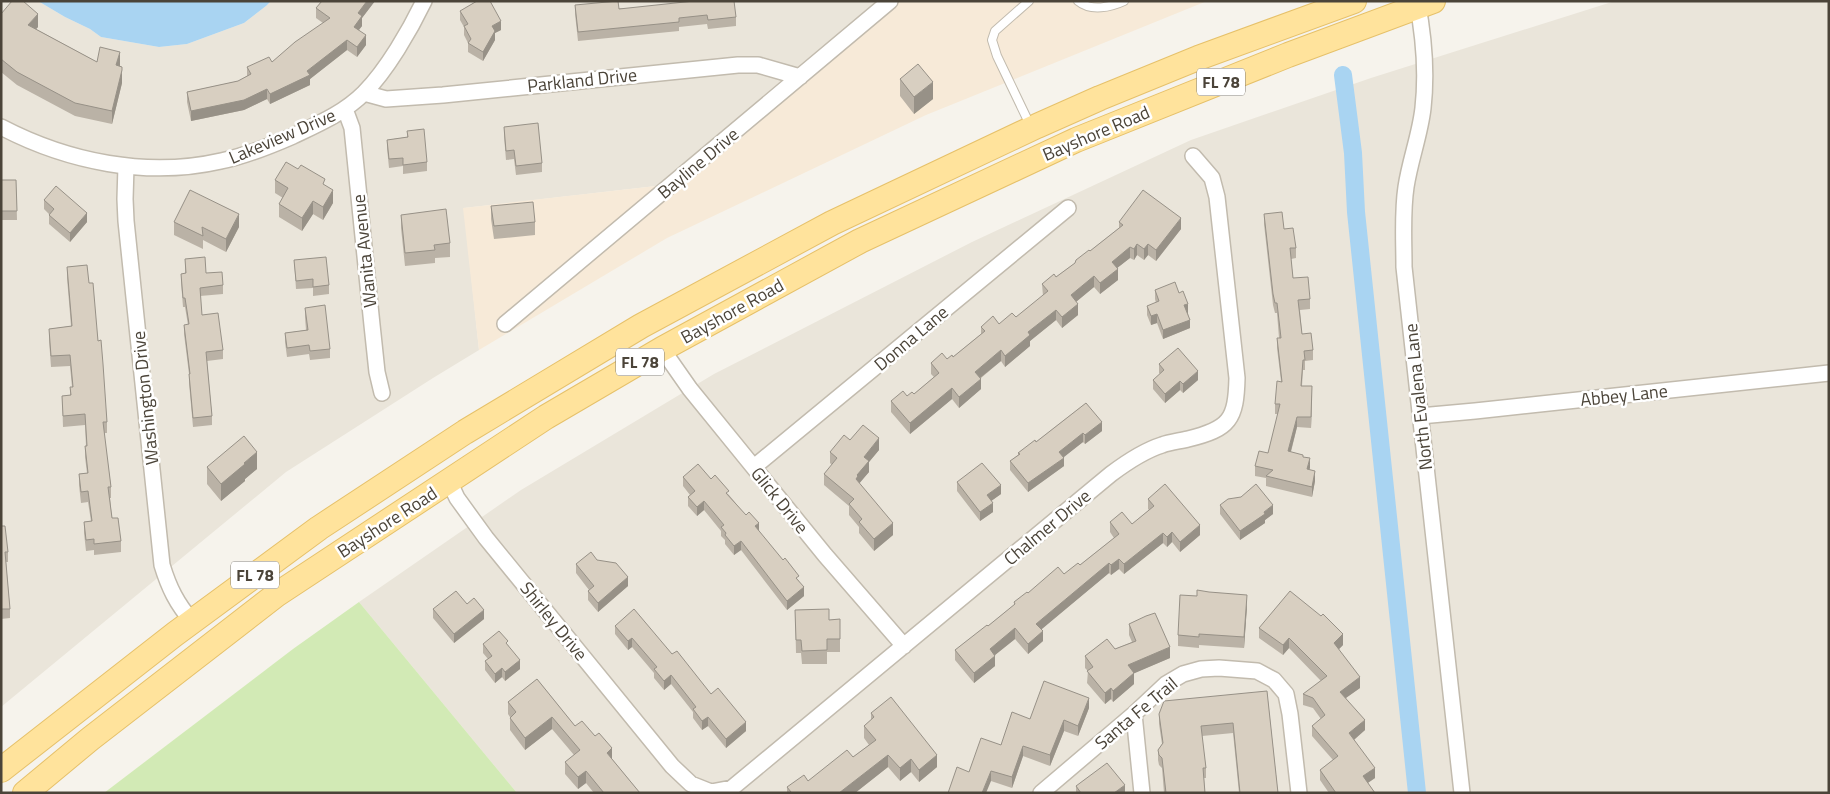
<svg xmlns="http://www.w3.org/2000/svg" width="1830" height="794" font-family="'Titillium Web',sans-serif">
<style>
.residential{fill:#eae5da}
.commercial{fill:#f7ead8}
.green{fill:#d2eab5}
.water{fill:#a9d4f2}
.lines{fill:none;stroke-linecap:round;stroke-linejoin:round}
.canal{stroke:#a9d4f2;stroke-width:18}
.service-casing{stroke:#c2bbae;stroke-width:10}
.minor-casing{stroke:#c2bbae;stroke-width:18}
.primary-casing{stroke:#e6c16a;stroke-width:26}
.service{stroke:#fff;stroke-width:8}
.minor{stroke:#fff;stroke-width:15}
.primary{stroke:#ffe39c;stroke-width:24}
.wall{fill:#bab2a6}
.shaded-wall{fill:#979187}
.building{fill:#d8cfc1;stroke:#979187}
.labels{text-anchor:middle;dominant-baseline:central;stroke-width:5;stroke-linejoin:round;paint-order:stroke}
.shield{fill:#fff;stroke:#817c74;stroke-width:1}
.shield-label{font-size:16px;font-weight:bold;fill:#4b4439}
.street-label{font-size:18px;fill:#4b4439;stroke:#fff}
</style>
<rect width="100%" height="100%" fill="#f6f3ec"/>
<path class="residential" d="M1,1h37l27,16 25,12 11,8 58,10 28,-3 57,-21 22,-17 5,-5h609l-224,185 -192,22 15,142 -46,28 -147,94 -285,235z
M1615,1h214v792h-1312l-158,-191 162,-112 193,-116 258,-132 219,-102 180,-62z"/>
<path class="commercial" d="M880,1h327l-281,114 -259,123 -188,112 -16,-142 193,-22z"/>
<path class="green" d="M359,602l158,191h-413l189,-144z"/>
<path class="water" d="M38,1h233l-5,5 -22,17 -57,21 -28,3 -58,-10 -11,-8 -25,-12z"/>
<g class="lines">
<path class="canal" d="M1343,75l10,78 3,59 61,581"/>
<g class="service-casing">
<path id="service" d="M1029,1l-34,30 -3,9 5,16 34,71
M1078,1c13,11 33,6 46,0"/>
</g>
<g class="minor-casing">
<path id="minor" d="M1417,1c7,36 10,71 6,107 -3,27 -13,52 -17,79 -4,26 -2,53 -2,80l58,526
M364,93l22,6 57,-4 295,-30h20l42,12
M345,109l7,19 20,197 5,47 5,21
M1,127c67,35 146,51 220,34 25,-5 49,-15 72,-25 25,-12 51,-23 71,-43 23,-23 46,-63 60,-92
M126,166l-1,33 1,22 36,344c7,23 15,39 30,56
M505,324l385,-323
M662,349l28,40 135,166 79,91
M1420,416l55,-5 354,-38
M754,467l314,-259
M449,481l8,17 29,40 186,228 19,18 20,8 21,-4 379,-314c16,-12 32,-23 51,-29 8,-3 18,-4 26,-6 42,-10 48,-20 49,-61l-20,-181 -5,-19 -19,-22
M1134,714l8,79
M1041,793l93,-79 32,-30 17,-10 18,-5 18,-1 38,3 17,9 12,14 4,20 9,79"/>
</g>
<g class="primary-casing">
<path id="primary" d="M1,770l174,-136 144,-106 146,-96 176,-106 191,-103 205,-97 63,-28 98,-40 156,-57
M25,793l65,-54 186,-144 270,-178 116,-68 198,-108 216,-101 212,-85 145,-54"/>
</g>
<use href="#service" class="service"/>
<use href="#minor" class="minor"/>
<use href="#primary" class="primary"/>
</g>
<path class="wall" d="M322,1h53l-13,17v8l-3,4 7,15 -9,12 -10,-7 -37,29v6l-40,19 -3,-5 -23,11 -53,11 -4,-19v-10l51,-11 9,-5v-9l25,-5 51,-39 -7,-5v-10z
M575,5l161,12v9l-28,3 -1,-5 -28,3v4l-101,10 -3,-27z
M460,11l41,19 -6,3v7l-12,21 -15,-9v-9l-4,-8v-8l-4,-7z
M1,14l37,13 -2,2 61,33 23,3 2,18 -10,41 -37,-8 -58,-31 -16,-13z
M900,79l33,20 -19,15 -14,-18z
M504,127l38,36v9l-26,3 -2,-16 -8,1 -2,-24z
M407,131l20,31v9l-24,3v-8l-14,2 -2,-20v-8l20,-3z
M1,180h15l1,40h-16z
M275,180l50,6 8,17 -10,17 -10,-6 -11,17 -23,-14v-13l4,-6 -8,-5z
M44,200l43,22 -17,20 -21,-18v-10l-5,-5z
M491,206l44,16v13l-41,4 -3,-20z
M1264,214l20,15 12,19v10l-5,1 2,19 17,21v10l-10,1 2,24 11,16v10l-8,1v9h-2l-1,16 10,10 -1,32 -14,-1 -6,25 12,5 12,24 -3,16 -46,-11v-8l-11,-2v-10l13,-13 10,-39h-3v-10l6,-23 -4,-33v-10h2l-2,-25h-2l-2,-8 -9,-81z
M401,215l49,28v14l-15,1v5l-30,3 -4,-38z
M174,222l65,5 -13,25 -23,-12v9l-29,-14z
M1119,222l62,7 -25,32 -8,-6 -4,5 -7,-5 -3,5 -4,-2 -13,10 1,12 -18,14 -6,-7 -18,15 2,13 -16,13 -6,-8 -26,21v5l-25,21 -4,-6 -20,17v11l-22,19 -7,-9 -42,35 -19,-22v-11l23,-7 20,-17 -3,-3v-11l16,-4 6,-2 28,-23v-7l18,-3 17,-7 27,-21 -1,-12 14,-7 19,-14 44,-35z
M185,259l21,14 17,12v9l-23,2 2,19 21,35v9l-16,2 5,55v9l-19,2 -4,-44v-9l-5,-40v-9h4l-3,-18h-2l-2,-25v-8l4,-1z
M294,260l35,25v9l-16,2v-8l-17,1z
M67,267l22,16 9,58 9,81v11h-3l7,54v11h-1l2,20 9,23v11l-27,3v-5l-8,1 -2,-18v-11l7,-1 -3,-19 -7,1 -2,-18v-11l8,-1 -2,-16v-11h1l-1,-21 -22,2 -1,-31 8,-1v-8h2l-2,-21 -19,1 -2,-27v-11l22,-3 -4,-48z
M1155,290l33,23 2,15 -27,11 -6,-16 -6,2 -4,-10v-9l9,-3 -1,-4z
M305,308l25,41v9l-20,2 -1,-6 -22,3 -2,-15v-9l21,-3 -1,-13z
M1159,364l39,16 -15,13 -3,-3 -15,13 -12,-14v-9l7,-6 -1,-1z
M1086,403l16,28 -17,13 -2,-2 -20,15 1,9 -36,26 -18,-22v-9l8,-6v-2l18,-11z
M850,440l29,10 -10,12v10l-10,11 34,52 -19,16 -15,-18v-6l-10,-12v-9l-25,-21v-11l8,-9 -2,-2v-11z
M207,467l50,2 -12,10v2l-24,20 -14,-17z
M683,477l28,2 18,16 70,86 5,15 -17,14 -46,-60 -7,5 -9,-11v-4l-4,-4v-5l-17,-21 -7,6 -9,-10v-9l2,-2 -7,-9z
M957,482l44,12 -10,7 2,11 -13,9 -23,-30z
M1148,499l52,36 -20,17 -8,-10 -5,5 -4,-4 -39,31 -5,-5 -8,6 -2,-2 -68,56 2,12 -15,13 -13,-15 -20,16v11l-21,17 -19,-23v-10l33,-24 26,-21v-3l14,-9 52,-28 34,-27 -4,-6v-10l22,2 17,-14 -1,-1z
M1220,505l53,9 -8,6v3l-25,17 -20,-26z
M1,526l7,26v10h-2l4,47v9l-9,1z
M597,560l31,26 -30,26 -10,-12v-9l1,-1 -13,-17v-9z
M467,604l17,15 -30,24 -21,-25v-9z
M1247,606l-3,42 -45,-3v3l-21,-2v-11z
M795,610l34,10 11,-1v33h-13v12h-25l-1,-11h-5z
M1129,624l41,34 -36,15v11l-21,18 -2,-3 -6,5 -18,-21 1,-12 -3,-3v-12l30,-7 17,-7 -3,-7z
M615,626l57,28 74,77 -20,17 -18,-22 -6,4 -9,-12v-6l-22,-28 -7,6 -10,-12v-5l-22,-26 -4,3 -13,-16z
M1259,628l84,17 -4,4 21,39 -14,10 19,32 -11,10 21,38 -7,5 7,10h-46l-9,-13v-10l13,-10 -21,-24v-10l9,-7 -8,-11 -10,-3v-11l18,-13 -32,-33 -6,7 -24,-17z
M483,644l25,1 12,24 -15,12 -3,-4 -7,6 -10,-13v-9l3,-2 -5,-6z
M537,679l38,47 37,33 28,34h-46l-8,-10 -8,6 -13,-15v-12l9,-7 -22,-26 -27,21 -15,-20v-13l-2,-3v-12z
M1267,691l11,102h-39l-6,-60 -31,3 4,32v10h-2l1,15h-41l-2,-25 -3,-3 -1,-5v-10l4,-6 -3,-20v-10z
M1089,708l-11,28 -14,-5 -14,35 -27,-10 -11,32 -21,-7 -22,-9 32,-27 29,-26z
M871,713l66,54 -18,15 -8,-10 -11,9 -12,-14 -33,26h-68v-6l21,-6 45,-24 16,-12 -5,-7v-12l7,-6z
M1076,786l49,7h-49z"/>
<path class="shaded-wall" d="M367,1h8l-13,17v8l-8,10v-9l4,-14z
M38,14v13l-10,11v-13z
M501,21v9l-6,3v7l-12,21v-9l9,-26z
M366,35v10l-9,12v-10z
M347,40v10l-37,29v6l-40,19v-10l37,-23z
M120,52v13l-4,14v-14z
M122,70v13l-10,41v-13z
M933,82v17l-19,15v-17z
M267,89v10l-23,11 -53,11v-10z
M333,190v13l-10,17v-13z
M313,201v13l-11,17v-13z
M87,213v9l-17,20v-9z
M239,214v13l-13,25v-13z
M1181,218v11l-25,32v-11z
M1137,244v11l-3,5v-11z
M1148,244v11l-4,5v-11z
M1130,247v11l-18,14v-10z
M1118,269v11l-18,14v-11z
M1094,276v11l-23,19v-11z
M1078,304v11l-16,13v-11z
M1188,304v9l-4,1v-9z
M1056,310v10l-26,21v5l-25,21v-11l23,-24z
M1157,314v9l-6,2v-9z
M1190,320v8l-27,11v-9z
M1001,350v11l-26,21v-10z
M1198,371v9l-15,13v-9z
M981,379v10l-22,19v-11z
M1180,381v9l-15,13v-9z
M1312,386v10l-1,32v-11z
M952,388v11l-42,35v-11z
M1297,417v10l-9,35v-11z
M1102,422v9l-17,13v-9z
M1083,433v9l-24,19v-9z
M879,438v12l-10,12v10l-11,13 -2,-6 8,-22z
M257,452v17l-12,10v2l-24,20v-17l23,-21z
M1064,458v8l-36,26v-9z
M1310,458v10l-3,11v-10z
M1315,471v10l-3,16v-10z
M1001,485v9l-14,10v-9z
M704,501v9l-7,6v-9z
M993,503v9l-13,9v-9z
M1273,505v9l-8,6v3l-25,17v-9z
M759,523v9l-4,-6z
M893,523v12l-19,16v-12z
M1200,525v10l-20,17v-10z
M1172,532v10l-5,5v-10z
M1163,533v10l-39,31v-10z
M741,541v9l-7,5v-9z
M1119,559v10l-8,6v-10z
M1109,563v10l-73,61v-10z
M628,577v9l-30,26v-9z
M804,587v9l-17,14v-9z
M1247,595v11l-3,42v-11z
M484,610v9l-30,24v-9z
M1015,628v11l-25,20v-10z
M1043,631v10l-15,13v-10z
M1343,634v11l-9,9v-11z
M632,638v9l-4,3v-9z
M1289,638v10l-6,7v-10z
M1170,647v11l-42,18v-11z
M995,656v10l-21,17v-10z
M520,660v9l-15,12v-9z
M502,668v9l-7,6v-9z
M1134,673v11l-21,18v-11z
M671,675v9l-7,6v-9z
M1360,677v11l-20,14v-10z
M1111,688v11l-6,5v-11z
M1089,698v10l-11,28v-10z
M552,717v12l-27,21v-12z
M708,717v9l-6,4v-9z
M1064,720v11l-14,35v-11z
M1365,720v10l-16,14v-11z
M746,722v9l-20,17v-9z
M1023,746v10l-11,32v-11z
M612,748v12l-5,-7z
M888,755v12l-33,26h-16z
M937,755v12l-18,15v-12z
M911,759v13l-11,9v-13z
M1375,768v10l-12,8v-10z
M586,771v12l-8,6v-12z
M991,771v10l-5,12h-4z
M1125,785v8h-11z"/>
<path class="building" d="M12,1h11l15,13 -10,11 69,37 3,-15 20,5 -4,13 6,2v3l-10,41 -37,-8 -58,-31 -16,-13v-45z
M322,1h45l-9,12 4,3 -8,11 12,8 -9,12 -10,-7 -40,31 3,4 -40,19 -3,-5 -23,11 -53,11 -4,-19 51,-11 13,-7 -4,-7 22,-10 3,5 23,-20 35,-24 -14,-10z
M477,1h13l11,20 -9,5 3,5 -12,21 -15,-9 3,-4 -7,-13 4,-2 -8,-13z
M618,1l1,8 75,-8h40l2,16 -28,3 -1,-5 -28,3v4l-101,10 -3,-27z
M918,64l15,18 -19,15 -14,-18z
M538,123l4,40 -26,3 -2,-16 -8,1 -2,-24z
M424,129l3,33 -24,3v-7l-14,1 -2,-19 21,-3 -1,-6z
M286,162l12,7 3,-4 24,14 -2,5 10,6 -10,17 -10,-6 -11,17 -23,-14 9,-16 -13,-8z
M1,180h15l1,31h-16z
M56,186l31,27 -17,20 -21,-18 5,-6 -10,-9z
M190,190l49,24 -13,25 -24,-12 1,9 -29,-14z
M1143,190l38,28 -25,32 -8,-6 -4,5 -7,-5 -3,5 -4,-2 -18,15 6,7 -18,14 -6,-7 -23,19 7,9 -16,13 -6,-7 -28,22 2,3 -25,21 -4,-6 -26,22 6,7 -22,18 -7,-9 -42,35 -19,-22 12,-10 4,5 5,-4 2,2 25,-21 -8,-10 11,-10 5,6 5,-4 1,2 32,-26 -4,-4 12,-11 6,8 13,-11 4,4 32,-26 -6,-7 12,-10 2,3 19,-14 1,-3 13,-10 1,1 33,-26 -4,-3z
M533,202l2,20 -41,4 -3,-20z
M446,209l4,34 -16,2 1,5 -30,3 -4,-38z
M1282,212l2,17 9,-1 3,20h-6l3,30 15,-1 2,22 -12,1 4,34 9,-1 2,17 -9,1 1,9h-2l-2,26h11l-1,31h-14l-9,34 15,4v2l7,1 -3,11 8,2 -3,16 -46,-11 7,-6 -18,-4 4,-15 9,2 12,-49h-5l2,-23 5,1 -5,-44h4l-4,-35h-2l-2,-9 -9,-80z
M205,257l1,16 16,-1 1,13 -23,3 2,27 16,-2 5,37 -17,2 6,64 -19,2 -4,-44h1l-6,-49 5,-1 -4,-26h-2l-2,-24 5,-1 -1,-14z
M326,257l3,28 -16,2v-8l-17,2 -2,-21z
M87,265l2,18h4l5,58 3,-1 2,24 4,58h-4l8,65h-3l4,31h6l3,23 -27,3v-5l-8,1 -2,-18 8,-1 -4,-30 -7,1 -2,-18 9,-1 -3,-27h2l-2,-32 -22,2 -1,-20 9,-1 -1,-8h3l-3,-32 -19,1 -2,-27 23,-3 -5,-59z
M1175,282l4,11 4,-2 5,13 -4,1 6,15 -27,10 -6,-16 -6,2 -4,-10 12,-5 -4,-11z
M325,305l5,44 -20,2 -1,-6 -22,3 -2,-15 23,-3 -3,-22z
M1178,348l20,23 -15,13 -3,-3 -15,13 -12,-14 11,-10 -5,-6z
M1086,403l16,19 -17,13 -2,-2 -24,19 5,6 -36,25 -18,-22 10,-7 -2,-1 17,-13 1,2z
M863,425l16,13 -15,19 5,4 -12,14 1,1 -2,3 37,44 -19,16 -15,-17 3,-3 -13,-15 5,-5 -30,-25 13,-16 -7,-6 14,-17 6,5z
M244,436l13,16 -13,11 1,1 -24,20 -14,-17z
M982,463l19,22 -14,10 6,8 -13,9 -23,-30z
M698,464l13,15 4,-4 14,16 -3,2 20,22 3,-3 10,11 -4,3 28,34 2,-2 14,18 -3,2 8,9 -17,14 -46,-60 -7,5 -9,-11 1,-2 -5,-6 3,-2 -20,-24 -7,6 -9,-10 7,-6 -12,-14z
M1165,484l35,41 -20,17 -8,-10 -5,5 -4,-4 -39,31 -5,-5 -8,6 -2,-2 -73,61 7,7 -15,13 -13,-16 -25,21 5,7 -21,17 -19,-23 32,-25 1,1 27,-22 -1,-2 13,-10 1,1 30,-26 6,7 14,-11 2,2 39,-31 -9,-12 12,-10 10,12 22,-18 -6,-7z
M1256,484l17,21 -9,7 1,2 -25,17 -20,-26 8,-6 13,-2z
M1,526h4l3,26h-3l5,57h-9z
M591,552l6,8 19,3 12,14 -30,26 -10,-12 6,-5 -18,-22z
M1197,590l12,2 38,3 -3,42 -45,-3v3l-21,-2 2,-40 17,1z
M456,591l11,13 7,-6 10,12 -30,24 -21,-25z
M1290,591l31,25 2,-2 20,20 -9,9 26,34 -20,15 25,28 -16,13 26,35 -12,8 12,17h-39l-16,-23 18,-14 -26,-30 13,-11 -12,-17 -10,-4 24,-18 -38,-38 -6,7 -24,-17z
M634,609l38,45 5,-3 34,43 7,-6 28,34 -20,17 -18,-22 -6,4 -9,-12 3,-2 -25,-32 -7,6 -10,-12 3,-2 -25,-29 -4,3 -13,-15z
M829,609v11l11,-1v20h-13v11l-25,1 -1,-11h-5l-1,-30z
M1155,613l15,34 -42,18 6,8 -21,18 -2,-3 -6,5 -18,-22 6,-4 -8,-11 22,-17 8,10 21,-8 -7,-17 17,-8z
M499,631l9,10 -2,2 14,17 -15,12 -3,-4 -7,6 -10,-13 7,-5 -9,-12z
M537,679l38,47 7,-5 13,15 4,-3 13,15 -5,5 33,40h-36l-18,-22 -8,6 -13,-15 15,-12 -28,-33 -27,21 -15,-20 6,-6 -8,-10z
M1044,681l45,17 -11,28 -14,-6 -14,35 -27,-9 -11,31 -21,-6 -9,22h-34l9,-26 12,5 12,-34 20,7 11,-33 18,7z
M1267,691l11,102h-38l-7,-70 -32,3 5,42h-3l2,25h-39l-4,-35 -3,-3 -1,-5 5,-7 -4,-29 5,-13z
M891,697l46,58 -18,15 -8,-11 -11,9 -12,-13 -49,38h-50l2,-1 -4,-5 17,-12 4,6 39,-31 6,7 23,-17 -12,-14 10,-9 -3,-4z
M1107,763l18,22 -11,8h-33l-5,-7z"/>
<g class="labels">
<g class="shield">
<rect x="1197" y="68.5" width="48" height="27" rx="4"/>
<rect x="616" y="348.5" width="48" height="27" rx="4"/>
<rect x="231" y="561.5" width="48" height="27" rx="4"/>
</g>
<g class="shield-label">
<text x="1221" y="82">FL 78</text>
<text x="640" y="362">FL 78</text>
<text x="255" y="575">FL 78</text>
</g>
<g class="street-label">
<text transform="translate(582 80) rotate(-6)">Parkland Drive</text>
<text transform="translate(1096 133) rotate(-23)">Bayshore Road</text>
<text transform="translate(282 136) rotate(-23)">Lakeview Drive</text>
<text transform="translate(698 163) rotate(-40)">Bayline Drive</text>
<text transform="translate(364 251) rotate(-96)">Wanita Avenue</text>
<text transform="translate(732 311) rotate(-29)">Bayshore Road</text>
<text transform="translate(911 338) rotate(-40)">Donna Lane</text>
<text transform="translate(1624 395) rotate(-6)">Abbey Lane</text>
<text transform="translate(1418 397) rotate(-96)">North Evalena Lane</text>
<text transform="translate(145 398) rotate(-96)">Washington Drive</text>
<text transform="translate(780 500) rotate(51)">Glick Drive</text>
<text transform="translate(387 522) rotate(-33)">Bayshore Road</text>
<text transform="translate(1047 527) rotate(-40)">Chalmer Drive</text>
<text transform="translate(554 621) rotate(51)">Shirley Drive</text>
<text transform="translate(1136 713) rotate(-40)">Santa Fe Trail</text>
</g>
</g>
<rect width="1830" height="794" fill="none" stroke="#4b4439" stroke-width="5"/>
</svg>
